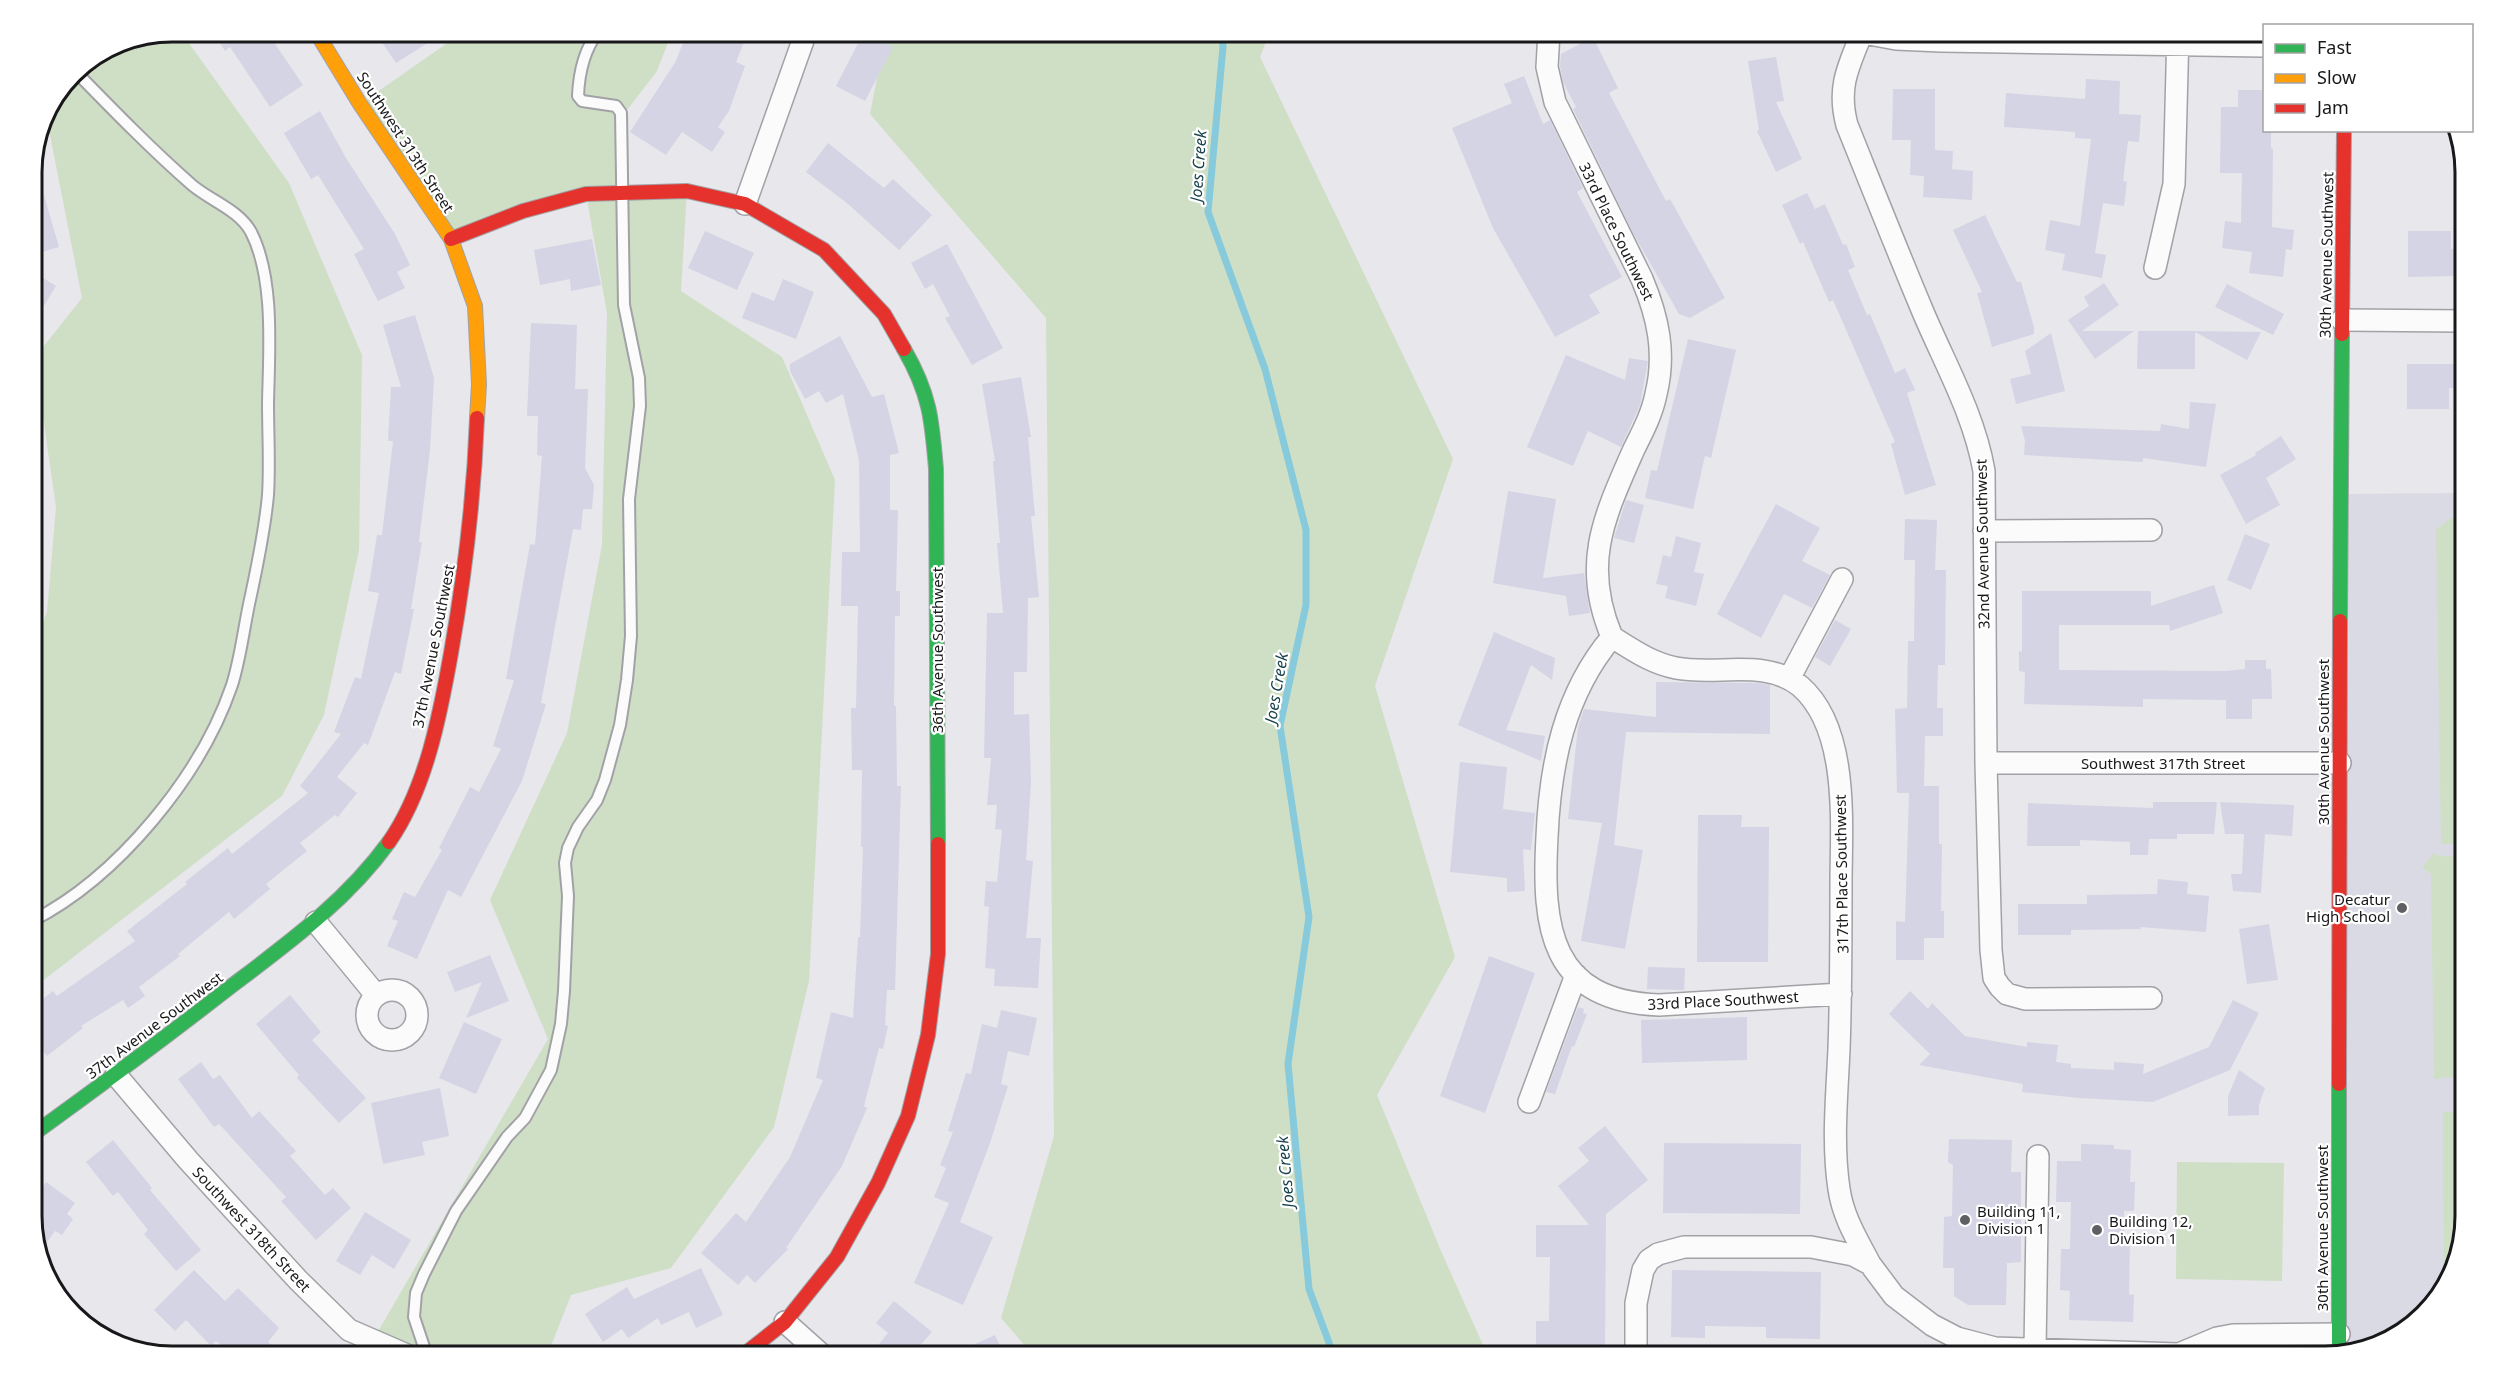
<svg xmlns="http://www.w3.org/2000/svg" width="2497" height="1388" font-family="'Noto Sans',sans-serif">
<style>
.built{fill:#dadae5}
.green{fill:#cfdfc6}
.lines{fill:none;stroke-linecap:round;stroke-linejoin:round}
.stream{stroke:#86cadb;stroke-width:7}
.building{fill:#d5d4e4}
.lane-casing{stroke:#a2a2a6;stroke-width:14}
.street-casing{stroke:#a2a2a6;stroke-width:24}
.fast-casing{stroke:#a2a2a6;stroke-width:16}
.slow-casing{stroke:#a2a2a6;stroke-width:16}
.jam-casing{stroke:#a2a2a6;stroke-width:16}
.lane{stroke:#fbfbfc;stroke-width:10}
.street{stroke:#fbfbfc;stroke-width:21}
.fast{stroke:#30b455;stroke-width:14}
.slow{stroke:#ff9f0a;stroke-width:14}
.jam{stroke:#e5322d;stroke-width:14}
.poi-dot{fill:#606064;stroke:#fff;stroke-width:2}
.labels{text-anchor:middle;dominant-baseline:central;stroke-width:4.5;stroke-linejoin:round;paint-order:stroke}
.street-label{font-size:15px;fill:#18181a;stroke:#fff}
.poi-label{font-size:15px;fill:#18181a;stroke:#fff;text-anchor:start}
.water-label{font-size:16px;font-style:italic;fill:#18434d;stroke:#fff}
.rim{fill:none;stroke:#18181a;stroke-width:3}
</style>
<rect width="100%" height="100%" fill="#e7e7ec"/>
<path class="built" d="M2465,493v723l-18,70 -52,51 -56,16 1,-859z"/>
<path class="green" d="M172,32h9l108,151 73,172 -3,195 -35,165 -42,81 -250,193v-340l15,-37 9,-105 -13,-90 -11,-27v-29l50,-63 -35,-178 -5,-2 31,-45 46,-31z
M453,32h219l-15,39 -33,43 4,78 59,-1 -6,100 101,66 53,123 -26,501 -35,146 -103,141 -100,27 -24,61h-138l-36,-16 175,-301 -58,-139 77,-167 35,-188 5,-232 -21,-119 -135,45 -91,-135 96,-67z
M886,32h384l-10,25 193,402 -78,227 80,271 -78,138 64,156 47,105h-454l-33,-38 53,-182 -8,-818 -176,-204z
M2452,517h13v327h-24l-5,-314z
M2434,853l5,3 26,1v218l-31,4 -3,-205 -9,-6z
M2443,1112h20l1,12 1,-2 -1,100 -17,64 -3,3z
M2177,1162l107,1 -2,118 -106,-2z"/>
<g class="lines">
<path class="stream" d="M1222,32l1,15 -15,165 57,157 41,161v75l-26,121 29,191 -21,147 21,225 25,67"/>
</g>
<path class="building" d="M213,32h54l36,53 -33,22 -40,-60 -5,4z
M375,32h70l-49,31z
M687,32h61l-12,30 9,4 -16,45 -11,16 7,5 -13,20 -30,-20 -16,23 -36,-23 46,-71z
M864,32l29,15 -28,54 -29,-15z
M1593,37l25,51 -9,5 57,108 4,-2 55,99 -35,20 -11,-4 -46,-81 -60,-124 3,-2 -13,-25 -3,-16 1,-12z
M1776,57l8,44 -8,1 26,57 -26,13 -19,-41 2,-1 -11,-69z
M1524,76l19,48 7,-4 33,68 -6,4 45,85 -33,18 11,18 -45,24 -62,-109 -41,-100 60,-25 -8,-19z
M2086,79l34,2 -1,33 22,1 -2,27 -11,-1 -5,40 4,1 -3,24 -21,-3 -8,50 11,2 -4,23 -40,-8 3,-16 -20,-4 5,-30 30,6 11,-87 -16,-1v-6l-71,-5 2,-34 79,6z
M1893,89h42v61l18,1 -1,18 21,2 -1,29 -49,-3 1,-21 -14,-1 1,-35h-19z
M2238,90h27v40h6v18l2,1 -1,78 22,3 -2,20 -6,-1 -3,28 -34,-4 3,-21 -30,-4 3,-27 16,2 1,-50h-22l1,-66h17z
M320,111l26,47 49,76 15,31 -13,7 8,16 -27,13 -24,-47 10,-5 -46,-74 -7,4 -27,-46z
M828,143l56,45 9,-9 39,36 -33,35 -51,-46 -42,-32z
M37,171l22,76 -27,8v-83z
M1807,193l8,16 10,-5 18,41 3,-1 9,23 -7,3 19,45 3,-1 25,59 10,-5 10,22 -8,3 29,92 -31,10 -14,-51 4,-2 -62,-142 -4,2 -26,-60 -3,2 -18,-39z
M1985,215l32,67h4l13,45v7l-42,13 -15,-54 5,-1 -29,-62z
M705,231l49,22 -17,37 -49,-22z
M2408,231h43v18h8v27l-51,1z
M592,239l9,46 -30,6 -1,-12 -30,6 -6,-35z
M947,244l56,104 -31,17 -27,-47 5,-2 -17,-32 -8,5 -14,-26z
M32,271l24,15 -24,39z
M783,279l31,13 -18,47 -54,-21 10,-26 22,9z
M2104,283l15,22 -37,26h52l-39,28 -27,-39 21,-14 -5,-9z
M2227,284l57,30 -11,21 -58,-28z
M415,315l19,63 -4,72 -11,92h3l-11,67h3l-13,65 -6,-2 -27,73 -4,-2 -27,34 20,16 -19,24 -3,-2 -35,28 7,8 -41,33 4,5 -36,30 -5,-7 -51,42 2,2 -41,31 6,9 -17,12 -5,-8 -42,26 2,2 -36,28 -15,-18v-31l21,-16 4,5 78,-55 -8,-10 60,-47 -2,-2 43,-34 4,6 76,-61 -8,-7 41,-52 -7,-2 21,-55 6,2 18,-86 -11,-2 9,-56h5l11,-94h-5l3,-54h10l-18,-62z
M531,323l46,2 -2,64h13l-3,79 9,17 -2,24h-9l-2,21 -8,-1 -32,174 5,1 -24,77 -61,116 -13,-7 -31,69 -30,-13 11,-25 -6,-2 12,-27 11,5 27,-47 -3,-2 31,-61 9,5 22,-43 -8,-3 21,-66 -8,-1 24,-135 5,1 7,-89 -5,-1 1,-39h-11z
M2138,331h55l68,1 -14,28 -52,-28v37h-58z
M2051,333l14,58 -49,13 -6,-25 21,-5 -6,-23z
M840,336l32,61 12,-3 15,59 -9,2v55h8l-2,81h4v25h-5l-1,90h2l1,80h4l-6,204h-8l-2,35 3,1 -5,23 -4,-1 -15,58 3,2 -25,58 -56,82 2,1 -33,34 -8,-8 -9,10 -37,-32 35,-40 10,9 44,-65 33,-77 -7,-2 15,-66 22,6 5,-81h2l3,-90h-2l1,-77h-10l-1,-62h5l2,-102h-17l1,-54h18l-1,-92 -16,-66 -17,9 -7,-12 -14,8 -15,-28v-7z
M1688,339l48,11 -25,108 -6,-2 -12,53 -48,-11 6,-28 6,1z
M1566,355l59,25 4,-22 19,3 -8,44 -19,42 -33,-16 -15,35 -46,-19z
M2407,364h54l-1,24h-11v21h-42z
M1021,377l10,60h-3l7,79h-4l8,81 -11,1 -1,74h-13v43l15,-1 2,69 -5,77 7,1 -7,77h15l-3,50 -44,-2 1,-17 -10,-1 4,-61 -5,-1 2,-25 11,1 5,-52 -7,-1 2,-24h-10l4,-47h-7l3,-145h16l-6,-70h3l-7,-82h2l-13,-77z
M2190,402l26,2 -10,63 -63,-9v4l-119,-7 1,-14 -4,-15 139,5 1,-7 28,5z
M2281,436l15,23 -30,19 14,27 -34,19 -26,-49 36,-20 -1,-2z
M1508,491l48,8 -13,79 41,-5 6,40 -21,3 -3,-20 -73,-13z
M1626,500l18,5 -10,38 -20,-5z
M1776,504l44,24 -18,33 28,14 -18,33 -28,-14 -23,44 -44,-24z
M1905,519l32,1 -2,50h11l-1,95h-7l-1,43h6v28h-18l-1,50h15v58h3l-1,67h3v27h-20v22h-28v-39l9,1 4,-129h-12l-2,-84 12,-1 1,-67h6l1,-81h-11z
M2245,534l25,10 -19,46 -24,-10z
M1676,536l25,7 -7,29 10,2 -8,32 -31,-8 3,-12 -12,-2 7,-29 8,2z
M2214,585l9,28 -53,18 -1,-6h-110v45l166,1 20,-2v-9h21v9h5l1,30h-20v20h-26v-19l-83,-1v8l-119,-3 1,-32 -6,-1v-20l3,1v-61h129v15z
M1835,620l16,9 -21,37 -15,-9z
M1494,632l61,26 -3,22 -21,-15 -25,65 39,6 -4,25 -83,-36z
M1656,682l102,1 12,2v49l-144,-2 -12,113 29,5 -18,99 -44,-8 21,-118 -34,-4 10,-92 6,-18 72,8z
M1460,762l47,5 -4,42 32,4 -4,37 -8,-1 2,42 -18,1v-14l-57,-6z
M2153,802h64l-3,32h-37v5h-28l-1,16h-18v-13l-50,-2v6h-53l1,-43 125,5z
M2220,802l74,3 -2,31 -27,-2 -4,59 -28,-2 -2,-17h11l2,-40h-19z
M1698,815h44l-1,12h28l-1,135h-71z
M2158,879l30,3 -1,12 22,2 -3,36 -66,-5 1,2 -70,1v5h-53v-31h69v-9l70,-1z
M2269,924l9,56 -31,4 -8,-55z
M490,955l19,46 -43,17 16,-36 -27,10 -8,-20z
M1489,956l46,17 -50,140 -45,-17z
M1648,967l37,1 -1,22 -37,-1z
M1910,991l18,18 4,-6 33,33 62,11v-5l31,3 -2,17 15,2v4l43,2v-8l30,2 -1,10 66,-27 24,-47 26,13 -29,57 -77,32 -74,-4 -57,-6 1,-8 -104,-19 11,-11 -41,-40z
M290,995l31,37 -9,8 54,58 -27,25 -42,-45 2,-3 -43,-51z
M1578,1007l6,2 -1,4 4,1 -13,33 -2,-1 -17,48 -9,-2z
M1001,1010l36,8 -8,38 -21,-5 -7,33 7,2 -18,57 -30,79 33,15 -30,68 -49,-22 35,-80 -15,-6 12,-29 -6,-3 13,-33 -5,-1 18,-58 5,1 11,-50 15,4z
M1747,1017v43l-105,3 -1,-43z
M464,1022l38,17 -26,55 -37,-16z
M201,1062l12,17 7,-4 32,43 7,-7 37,40 -6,5 35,39 8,-7 18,20 -35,32 -35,-39 5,-4 -67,-73 -5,3 -36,-48z
M2239,1070l26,18 -6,17v10l-31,1v-20z
M440,1088l9,48 -27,6 3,13 -42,9 -12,-61z
M1605,1126l43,54 -42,34 -1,137 -69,1v-31h13l1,-64h-14v-32h53l-31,-39 31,-25 -11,-13z
M1949,1139l63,1 -1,32h10v90l-14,1 -1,42h-38l-8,-5 -6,-4v-28h-11l1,-51 8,-1 1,-51 -5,-3z
M113,1140l39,48 -2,2 51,60 -25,21 -32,-37 4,-4 -30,-38 -5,4 -27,-34z
M1664,1143l137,1 -1,70 -137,-1z
M2081,1144l33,1v4l17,1 -1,32h5l-1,29h-10v32h6l-1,51 5,1 -1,27 -64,-2 1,-29 -10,-1 1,-41h9l1,-47h-15l1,-41h24z
M46,1182l29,21 -8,11 6,5 -11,16 -7,-4 -15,21 -8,-28v-21z
M365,1212l46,28 -17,29 -22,-14 -12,20 -24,-14z
M701,1268l22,47 -27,13 -7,-16 -28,13 -3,-7 -30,20 -6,-9 -19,13 -18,-28 42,-27 7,12z
M194,1270l31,31 13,-13 41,40 -11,14 17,14h-49l-20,-15 -5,5 -25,-26 -11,11 -21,-21z
M1672,1270l149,2 -1,67 -54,-1v-11l-61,-1v12l-34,-1z
M894,1301l38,31 -21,24h-17l-15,-12 9,-11 -12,-10z
M995,1335l10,21h-56z"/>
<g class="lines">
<g class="lane-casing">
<path id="lane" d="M32,921c86,-44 169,-145 200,-236 9,-28 12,-60 19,-90 7,-33 14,-66 17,-100 2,-30 0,-61 0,-92 1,-51 7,-124 -17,-171 -12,-22 -40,-31 -59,-47 -41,-36 -79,-75 -117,-114
M427,1356l-13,-39 2,-24 8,-19 32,-63 51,-74 18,-19 26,-48 10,-46 3,-33 4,-95 -3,-33 3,-15 10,-21 19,-27 8,-20 15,-55 7,-45 4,-44 -2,-137 11,-93 -1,-28 -15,-73 -3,-192 -5,-7 -34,-5 -4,-5c1,-24 6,-46 20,-64"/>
</g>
<g class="street-casing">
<path id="street" d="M1549,32l-2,35 8,35 87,177c16,38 24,74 14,115 -4,20 -13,37 -22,55 -30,68 -53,115 -22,188
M1858,32l38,7 45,2 323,5
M1862,33c-14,34 -25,55 -15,92 25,62 50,125 76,187 22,52 51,102 61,159l2,292 5,187 3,28 6,9 7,7 18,5 126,-1
M745,204l61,-172
M2155,268l19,-84 4,-152
M2342,320l123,1
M1984,531l167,-1
M1612,637c21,13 39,26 64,31 41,8 89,-10 124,18 50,43 41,140 41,199 0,55 0,109 -2,164 -2,46 -7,94 0,140 4,28 18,50 31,75
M1612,637c-48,57 -62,128 -65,200 -5,91 3,164 112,168l182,-11
M1789,679l53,-100
M1986,763h354
M316,922l60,73
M367 1015a25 25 0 1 1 50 0a25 25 0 1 1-50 0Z
M116,1075l72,85 110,120 51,50 60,26
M1529,1102l47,-127
M785,1322l38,34
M2035,1350l3,-194
M1636,1356v-53l7,-33 6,-10 9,-6 26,-7h127l42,8 17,9 24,32 38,29 25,13 38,10 184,6 38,-16 16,-3 106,-1"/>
</g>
<g class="fast-casing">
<path id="fast" d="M904,349c26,45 28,71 32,120l2,375
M2340,621l2,-287
M32,1135c65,-47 130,-95 193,-144 59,-45 120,-88 164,-149
M2339,1353v-269"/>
</g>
<g class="slow-casing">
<path id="slow" d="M316,32l44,72 91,135 24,67 4,78 -2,34"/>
</g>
<g class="jam-casing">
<path id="jam" d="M451,239l72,-28 63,-17 101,-3 58,13 79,46 60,64 20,35
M2342,334l2,-204
M389,842c37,-53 51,-127 62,-189 14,-79 23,-156 26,-235
M2339,1084l1,-463
M742,1356l43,-34 52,-65 41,-74 30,-67 20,-81 10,-81v-110"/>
</g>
<use href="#lane" class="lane"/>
<use href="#street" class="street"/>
<use href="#fast" class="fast"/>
<use href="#slow" class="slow"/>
<use href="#jam" class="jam"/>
</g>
<g class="poi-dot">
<circle cx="2402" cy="908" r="6"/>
<circle cx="1965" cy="1220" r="6"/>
<circle cx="2097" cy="1230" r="6"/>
</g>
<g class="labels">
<g class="street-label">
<text transform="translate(406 142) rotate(57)">Southwest 313th Street</text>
<text transform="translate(1617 231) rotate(64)">33rd Place Southwest</text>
<text transform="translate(2326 255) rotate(-89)">30th Avenue Southwest</text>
<text transform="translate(1982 544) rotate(-91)">32nd Avenue Southwest</text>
<text transform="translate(433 646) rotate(-79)">37th Avenue Southwest</text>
<text transform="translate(937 650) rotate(-90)">36th Avenue Southwest</text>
<text transform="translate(2323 742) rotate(-90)">30th Avenue Southwest</text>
<text x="2163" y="763">Southwest 317th Street</text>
<text transform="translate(1841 874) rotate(-91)">317th Place Southwest</text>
<text transform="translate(1723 1000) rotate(-3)">33rd Place Southwest</text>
<text transform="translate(154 1025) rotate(-37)">37th Avenue Southwest</text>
<text transform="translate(2322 1228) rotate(-90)">30th Avenue Southwest</text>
<text transform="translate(252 1229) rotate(47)">Southwest 318th Street</text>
</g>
<g class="poi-label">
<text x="2390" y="899" text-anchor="end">Decatur<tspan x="2390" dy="17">High School</tspan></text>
<text x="1977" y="1211">Building 11,<tspan x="1977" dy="17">Division 1</tspan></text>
<text x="2109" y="1221">Building 12,<tspan x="2109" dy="17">Division 1</tspan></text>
</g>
<g class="water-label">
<text transform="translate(1198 166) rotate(-86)">Joes Creek</text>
<text transform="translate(1276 688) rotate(-80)">Joes Creek</text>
<text transform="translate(1285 1172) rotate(-95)">Joes Creek</text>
</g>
</g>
<path d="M0 0H2497V1388H0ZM172 42H2325A130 130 0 0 1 2455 172V1216A130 130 0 0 1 2325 1346H172A130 130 0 0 1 42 1216V172A130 130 0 0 1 172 42Z" fill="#fff" fill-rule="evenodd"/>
<path class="rim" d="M172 42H2325A130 130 0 0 1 2455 172V1216A130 130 0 0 1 2325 1346H172A130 130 0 0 1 42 1216V172A130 130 0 0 1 172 42Z"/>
<rect x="2263" y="24" width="210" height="108" fill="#ffffff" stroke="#a3a3a3" stroke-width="1.5"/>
<rect x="2275" y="44" width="30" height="9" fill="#30b455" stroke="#a3a3a3" stroke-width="1.5"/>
<text x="2317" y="54" font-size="18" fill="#18181a">Fast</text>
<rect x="2275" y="74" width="30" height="9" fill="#ff9f0a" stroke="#a3a3a3" stroke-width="1.5"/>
<text x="2317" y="84" font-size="18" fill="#18181a">Slow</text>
<rect x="2275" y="104" width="30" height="9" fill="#e5322d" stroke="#a3a3a3" stroke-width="1.5"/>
<text x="2317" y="114" font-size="18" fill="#18181a">Jam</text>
</svg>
